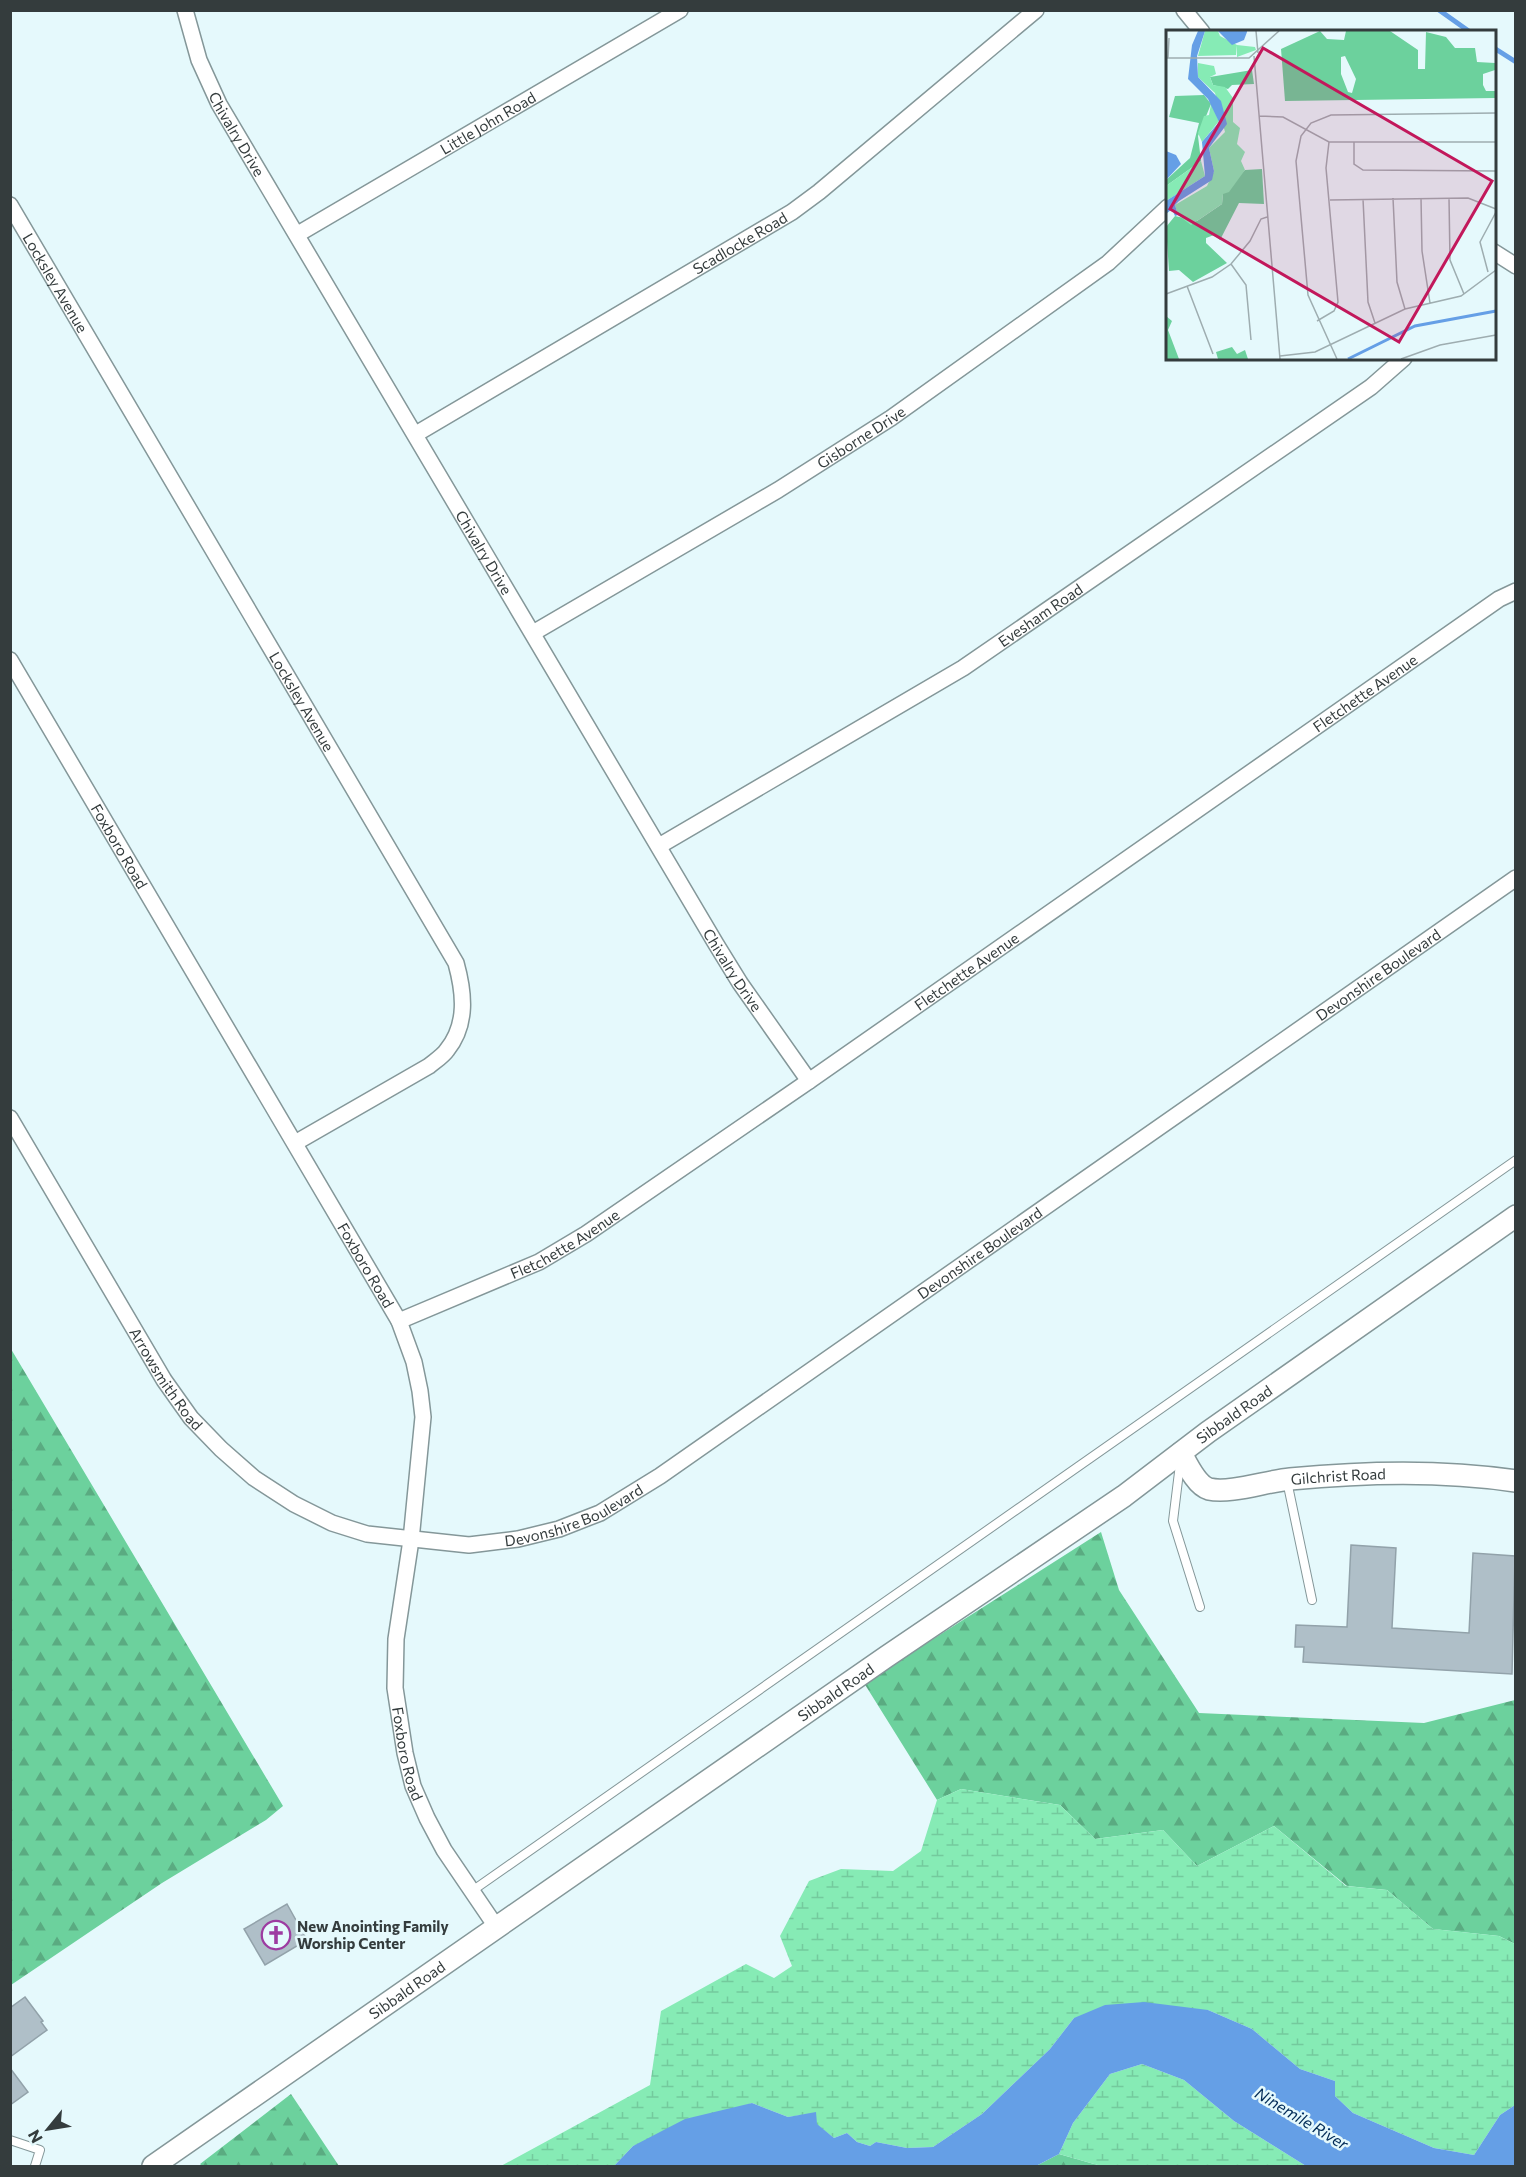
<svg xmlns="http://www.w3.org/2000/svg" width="1526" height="2177" font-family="Commissioner,sans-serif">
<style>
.forest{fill:url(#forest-firs)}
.wetland{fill:url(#wetland-marsh)}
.water{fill:#659fe6}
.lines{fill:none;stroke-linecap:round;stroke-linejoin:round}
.stream{stroke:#659fe6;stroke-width:5}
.building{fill:#afbfc8;stroke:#92a2aa;stroke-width:1.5}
.lane-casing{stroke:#849799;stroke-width:10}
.street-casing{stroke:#849799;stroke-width:18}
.secondary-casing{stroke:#849799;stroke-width:24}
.lane{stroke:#fff;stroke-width:8}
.street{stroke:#fff;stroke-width:15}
.secondary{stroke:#fff;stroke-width:21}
.labels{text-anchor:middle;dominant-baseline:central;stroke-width:5;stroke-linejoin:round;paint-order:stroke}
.street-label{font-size:15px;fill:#343c3d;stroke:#e5f9fc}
.poi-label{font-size:15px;font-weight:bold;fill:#343c3d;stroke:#e5f9fc;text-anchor:start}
.water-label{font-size:16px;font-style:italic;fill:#012a56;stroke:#e5f9fc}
.inset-river{fill:none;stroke:#659fe6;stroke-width:3}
.inset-road{fill:none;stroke:#9eadb0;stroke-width:1.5}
.view{fill:#c2185b;fill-opacity:0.15;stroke:#c2185b;stroke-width:3}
.inset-edge{fill:none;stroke:#343c3d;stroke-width:3}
</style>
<defs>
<pattern id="forest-firs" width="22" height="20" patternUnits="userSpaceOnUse" patternTransform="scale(1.5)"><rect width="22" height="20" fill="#6cd19d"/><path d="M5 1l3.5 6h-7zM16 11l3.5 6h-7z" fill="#5aab81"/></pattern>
<pattern id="wetland-marsh" width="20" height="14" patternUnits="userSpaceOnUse" patternTransform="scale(1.5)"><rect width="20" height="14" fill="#86ebb5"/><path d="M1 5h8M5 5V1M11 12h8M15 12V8" fill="none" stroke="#74ca9d"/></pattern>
</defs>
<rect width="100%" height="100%" fill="#e5f9fc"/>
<path class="forest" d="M11,1349l272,457 -17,14 -104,63 -151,102z
M1101,1532l18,58 80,123 225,10 91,-23v244l-16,-8 -66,-7 -46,-39 -40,-4 -73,-60 -77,40 -34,-36 -68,9 -35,-34 -99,-16 -24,11 -73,-117z
M291,2094l48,72h-137l-2,-2z
M1059,2154l42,12h-65z"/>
<path class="wetland" d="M961,1789l99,16 35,34 68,-9 34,36 77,-40 72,60 41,4 46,39 66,7 16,8v161l-15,10 -26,40 -40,-7 -81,-35 -18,-17v-15l-35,-12 -48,-40 -44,-19 -134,8 -24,31 -68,65 -49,33 -26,1 -31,-6 -6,4 -13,-4 -10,-9 -13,5 -18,-14v-11l-28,4 -36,-14 -119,43 -19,20h-113l149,-81 11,-74 85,-47 28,14 18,-12 -12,-30 29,-55 32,-12 52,2 28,-20 16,-51z
M1142,2064l42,16 50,41 72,45h-205l-42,-12 14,-31 37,-49z"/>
<path class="water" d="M1144,2002l64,8 44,19 48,40 35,12v15l18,17 81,35 40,7 26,-40 15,-10v58l-1,3h-208l-72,-45 -50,-41 -42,-16 -32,10 -37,49 -14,31 -23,12h-422l19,-20 52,-27 67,-16 36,14 28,-5 1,12 17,14 13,-5 10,9 13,4 6,-4 31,6 26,-1 49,-33 68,-65 24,-31 31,-13z"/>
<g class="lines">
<path class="stream" d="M1439,10l31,22
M1494,48l22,14"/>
</g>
<path class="building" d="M1351,1545l45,3 -4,80 77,5 4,-80 42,3 -3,118 -209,-12 1,-15h-9l1,-22 51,2z
M287,1904l20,36 -42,25 -21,-36z
M25,1997l18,24 -2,1 6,8 -37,27v-49z
M10,2068l18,24 -18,13z"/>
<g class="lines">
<g class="lane-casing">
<path id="lane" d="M1180,1464l-7,57 27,86
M1287,1481l25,119
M472,1891l1044,-731
M10,2140l30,10 -5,16"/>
</g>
<g class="street-casing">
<g id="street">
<path id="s1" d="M185,10l14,50 20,44 497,840 24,39 69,98"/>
<path d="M1184,10l18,22"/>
<path id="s2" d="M10,205l446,758c8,29 12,61 -9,87 -4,6 -12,11 -18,16l-134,77"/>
<path id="s3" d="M298,234l382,-224"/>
<path d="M1494,252l22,14"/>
<path id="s4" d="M416,434l376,-222 27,-20 217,-182"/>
<path id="s5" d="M533,633l245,-143 113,-72 217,-155 60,-56"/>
<path id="s6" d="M10,660l389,661 15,41 6,29 3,26 -12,123 -15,99 -1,49 10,65 8,33 14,32 17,32 53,78"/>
<path id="s7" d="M659,846l304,-178 408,-281 33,-29"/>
<path id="s8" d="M10,1118l154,262 27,38 30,31 33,29 40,26 38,19 35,11 102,11 49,-6 41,-10 41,-16 60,-37 856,-598"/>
<path id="s9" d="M399,1321l140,-59 47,-28 223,-153 690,-482 17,-8"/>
</g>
</g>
<g class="secondary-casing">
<g id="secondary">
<path id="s10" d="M1181,1453c6,11 15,32 28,36 21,5 58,-8 81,-10 76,-7 150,-9 226,2"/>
<path id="s11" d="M153,2166l733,-509 238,-161 84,-64 308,-216"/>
</g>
</g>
<use href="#lane" class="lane"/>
<use href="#street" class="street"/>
<use href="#secondary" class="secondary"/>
</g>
<defs>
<g id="church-ring" transform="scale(1.5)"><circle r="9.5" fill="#e5f9fc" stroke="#9d3ba1" stroke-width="1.5"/><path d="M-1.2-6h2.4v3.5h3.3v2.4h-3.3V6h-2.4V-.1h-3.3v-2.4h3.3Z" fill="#9d3ba1"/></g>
</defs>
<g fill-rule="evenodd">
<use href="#church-ring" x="276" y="1935"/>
</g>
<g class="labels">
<g class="street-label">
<text stroke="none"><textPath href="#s3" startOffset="220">Little John Road</textPath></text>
<text stroke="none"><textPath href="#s1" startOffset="135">Chivalry Drive</textPath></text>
<text stroke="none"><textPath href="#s4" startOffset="376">Scadlocke Road</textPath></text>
<text stroke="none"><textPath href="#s2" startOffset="90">Locksley Avenue</textPath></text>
<text stroke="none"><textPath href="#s5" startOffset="382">Gisborne Drive</textPath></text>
<text stroke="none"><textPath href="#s1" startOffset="621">Chivalry Drive</textPath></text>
<text stroke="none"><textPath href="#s7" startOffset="446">Evesham Road</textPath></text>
<text stroke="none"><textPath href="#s9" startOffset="1155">Fletchette Avenue</textPath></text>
<text stroke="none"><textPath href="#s2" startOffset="576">Locksley Avenue</textPath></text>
<text stroke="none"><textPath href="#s6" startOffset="216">Foxboro Road</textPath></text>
<text stroke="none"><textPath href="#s1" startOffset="1107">Chivalry Drive</textPath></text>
<text stroke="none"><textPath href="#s9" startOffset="669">Fletchette Avenue</textPath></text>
<text stroke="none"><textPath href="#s8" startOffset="1749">Devonshire Boulevard</textPath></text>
<text stroke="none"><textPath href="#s9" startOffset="183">Fletchette Avenue</textPath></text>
<text stroke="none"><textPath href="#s8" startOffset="1263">Devonshire Boulevard</textPath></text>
<text stroke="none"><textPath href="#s6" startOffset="702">Foxboro Road</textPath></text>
<text stroke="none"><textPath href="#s8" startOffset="304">Arrowsmith Road</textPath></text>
<text stroke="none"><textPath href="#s11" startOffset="1317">Sibbald Road</textPath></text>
<text stroke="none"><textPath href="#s10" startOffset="177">Gilchrist Road</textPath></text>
<text stroke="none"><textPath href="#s8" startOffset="777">Devonshire Boulevard</textPath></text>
<text stroke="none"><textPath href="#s11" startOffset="831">Sibbald Road</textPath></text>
<text stroke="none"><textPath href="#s6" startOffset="1206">Foxboro Road</textPath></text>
<text stroke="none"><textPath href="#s11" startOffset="309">Sibbald Road</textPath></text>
</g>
<g class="poi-label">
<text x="297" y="1926">New Anointing Family<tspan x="297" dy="17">Worship Center</tspan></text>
</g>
<g class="water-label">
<text transform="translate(1302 2118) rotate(31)">Ninemile River</text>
</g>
</g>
<g transform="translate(1166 30)">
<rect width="330" height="330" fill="#e5f9fc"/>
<path d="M71,15l18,2 1,3 -19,7z" fill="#86ebb5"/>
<path d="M154,1l7,8 17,1 2,-9h44l28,19v19h7l1,-37 20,5 9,11h20l2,14 18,1v7l-12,4v11l3,6h9v7l-210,3 -4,-52zM179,26l11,23 -4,14 -4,-1 -7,-18v-17zM86,40l2,14 -22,1 -4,4 -15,-4 -3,-8zM38,65l7,9 -13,32 3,25 -35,25v-6l24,-22 9,-35 -30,-6 6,-21zM96,139l2,35 -25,-1 -19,37 -6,-5 -8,3v5l21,20 -34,19 -14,-12 -10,1 -3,-44 9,-11 22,5 25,-17 1,-11 22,-23zM0,286l6,5 -4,9 11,29h-13zM66,317l5,7 8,-4 3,9h-30l-2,-7z" fill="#6cd19d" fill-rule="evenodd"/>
<path d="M39,1h13l2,5 17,9 -1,10 -38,1zM32,33l16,3 2,8 -6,3 3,8 12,2 8,11v24l7,6 -3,16 8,8 -4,9 4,9 -16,22 -6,2 -1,10 -31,21 -13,-10 -3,-10 32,-19 7,-15 -5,-23 16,-16 -10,-39 -17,-16zM45,74l8,17 -17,21 -4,-9 6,-17 5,-1zM35,131l4,15 -39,25v-15z" fill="#86ebb5"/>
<path d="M32,1h7l-8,25 1,21 23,24 6,23 -18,24 5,23 -2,9 -33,21 -4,4 3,10 -3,1 -3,-7 -6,5v-13l39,-25 -3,-34 17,-20 -11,-23 -20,-20 4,-34zM52,1h29v1l-3,8 -12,5zM0,121l10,4 5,9 -15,16z" fill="#659fe6"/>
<path class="inset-river" d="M182,329l67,-33 81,-15"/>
<path class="inset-road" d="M90,1l2,22M88,26l26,303M0,28h83l30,-27M2,28l1,-20M93,86l24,1 46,25h167M188,112v22l9,6 133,1M227,168l4,84 8,27M255,168l1,53 8,52M283,168l1,62 14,34M197,169l5,103 7,21M164,170l138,-2 28,11M65,234l15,21 5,55M322,242l-8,-30 16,-30M21,256l26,68M0,264l46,-17 19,-13 19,-23 11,-22 6,-2M151,291l17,-10 4,-9 -12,-134 3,-26M114,326l35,-4 90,-43 56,-13 35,-26M171,329l-29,-64 -12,-134 5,-25 10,-13 20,-8 165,-2M235,329l39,-14 56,-10"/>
<path class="view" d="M97,18l229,133 -93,161 -229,-133z"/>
<rect width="330" height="330" class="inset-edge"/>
</g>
<rect width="1526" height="2177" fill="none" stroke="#343c3d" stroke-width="24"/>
<g transform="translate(48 2129) rotate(240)" stroke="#e5f9fc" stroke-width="4.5" paint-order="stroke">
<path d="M0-4.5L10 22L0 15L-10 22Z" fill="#343c3d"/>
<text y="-9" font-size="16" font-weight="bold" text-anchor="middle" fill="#343c3d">N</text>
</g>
</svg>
